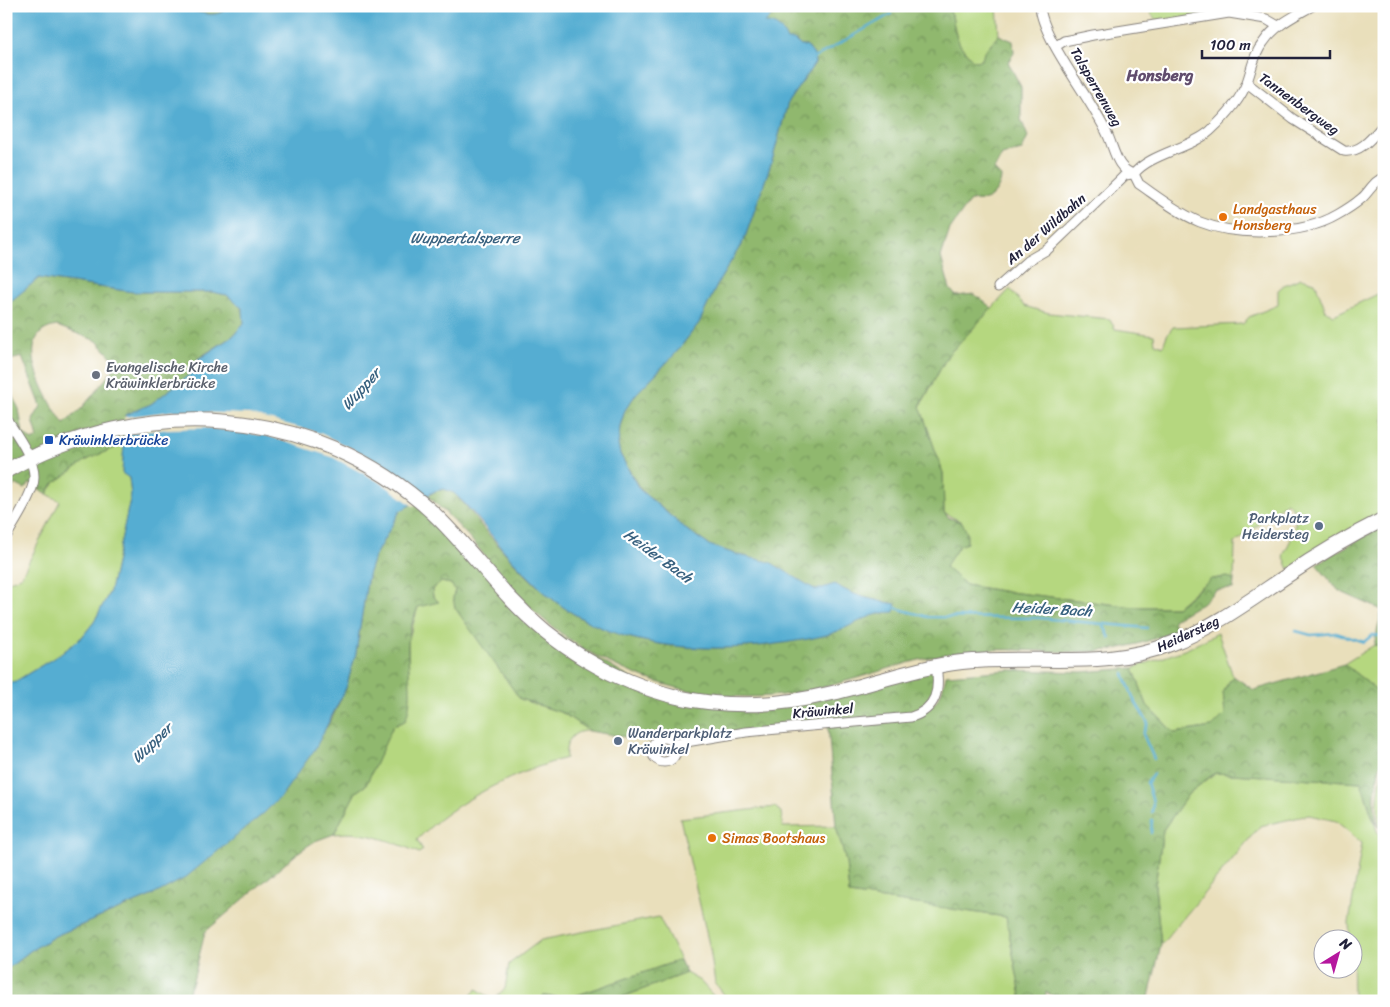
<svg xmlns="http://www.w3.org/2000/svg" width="1390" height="1007" font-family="Sriracha,sans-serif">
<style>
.green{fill:#b5d77f;stroke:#6c7c5d}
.forest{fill:url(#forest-crowns);stroke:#596d54;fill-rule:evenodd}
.water{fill:#54add2;stroke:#3b6886}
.pier{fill:#e9dfbb}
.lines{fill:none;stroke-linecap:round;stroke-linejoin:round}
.stream{stroke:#54add2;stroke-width:2.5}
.street-casing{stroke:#86807b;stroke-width:11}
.secondary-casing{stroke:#86807b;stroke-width:16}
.street{stroke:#fff;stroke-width:9}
.secondary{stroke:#fff;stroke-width:14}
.food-dot{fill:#e8710a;stroke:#fff;stroke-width:2}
.worship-dot{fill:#6b7280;stroke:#fff;stroke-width:2}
.transit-dot{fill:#1a4fb4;stroke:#fff;stroke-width:2}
.service-dot{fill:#5c6f8a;stroke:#fff;stroke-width:2}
.labels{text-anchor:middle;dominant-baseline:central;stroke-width:4.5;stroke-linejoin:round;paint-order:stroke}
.street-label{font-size:14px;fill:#22223b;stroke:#fff}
.food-label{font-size:14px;fill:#c56008;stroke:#fff;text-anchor:start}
.worship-label{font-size:14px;fill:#5b616d;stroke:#fff;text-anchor:start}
.transit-label{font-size:14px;fill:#164399;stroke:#fff;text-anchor:start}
.service-label{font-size:14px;fill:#4e5e75;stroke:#fff;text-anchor:end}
.water-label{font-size:15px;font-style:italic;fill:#38617f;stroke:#fff}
.quarter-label{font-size:16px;font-weight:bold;fill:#614d6d;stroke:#fff}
</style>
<defs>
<pattern id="forest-crowns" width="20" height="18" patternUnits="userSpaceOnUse" patternTransform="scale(1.25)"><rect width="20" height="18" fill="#90b86e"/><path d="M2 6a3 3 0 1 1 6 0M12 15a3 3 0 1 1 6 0" fill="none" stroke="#75955c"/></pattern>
</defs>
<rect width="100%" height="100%" fill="#fff"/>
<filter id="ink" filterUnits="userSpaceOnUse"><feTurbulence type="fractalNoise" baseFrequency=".02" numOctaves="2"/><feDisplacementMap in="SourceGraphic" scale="10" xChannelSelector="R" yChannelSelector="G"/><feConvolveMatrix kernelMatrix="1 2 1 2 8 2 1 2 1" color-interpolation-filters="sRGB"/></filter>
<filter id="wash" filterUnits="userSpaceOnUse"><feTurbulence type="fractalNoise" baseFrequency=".0096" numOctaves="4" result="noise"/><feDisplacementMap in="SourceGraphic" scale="20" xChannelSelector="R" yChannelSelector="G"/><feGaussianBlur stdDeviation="1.12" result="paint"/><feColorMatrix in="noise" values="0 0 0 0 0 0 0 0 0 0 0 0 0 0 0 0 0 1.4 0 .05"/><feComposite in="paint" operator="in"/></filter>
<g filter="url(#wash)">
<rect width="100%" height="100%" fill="#e9dfbb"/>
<path class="green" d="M948,6h49l2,29 -8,8 -9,17 -8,1c-6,-6 -14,-14 -17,-23 -4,-11 -3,-21 -9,-32z
M1148,6h74l6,6 -69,11 -8,-9z
M1301,278l14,4 11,29 8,4 50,-24v223l-95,55 -6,-13 10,-21 4,-22 -10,-11 -52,41 -1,38c-20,-13 -42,14 -57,26h-43l-133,-16 -35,-6 -21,-18 14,-21 3,-24 -18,-9 -1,-40 -23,-66 28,-52 62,-66 14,17 25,7 61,6 5,10 39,6 1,8 8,3 4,-11 6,-8 70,-3 6,-7 29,-12v-15l6,-5z
M124,444l-2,29 7,5 2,17 -21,96 -16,31 -12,15 -20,16 -46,28 -10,2v-101l15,-5 39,-76 -13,-7c15,-26 50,-39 77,-50z
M441,582l10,2 4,6 -2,8 67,101 43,14 26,18c-16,-1 -25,11 -23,27 -50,14 -113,43 -149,82l6,10 -4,3c-26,-12 -57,-23 -85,-19l22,-42 10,-7 27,-60 16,-52 -1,-31 10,-35 20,-6 -5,-4 -1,-8z
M1218,633l15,43 -10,15 2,23 -13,13 -38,6 -27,-28 -14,-37 54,-19z
M1374,645l10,2v91l-5,-46 -35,-28z
M1384,767v73c-10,-24 -7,-48 0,-73z
M1216,773l145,9 16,49 7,12v158h-31l-1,-61 -2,-1 -1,-16 13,-80 -26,-22 -27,-6 -49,11 -99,119 -6,-59 8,-56 26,-37z
M775,807l6,5 2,15 53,-1 10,36 3,32 157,23 16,84h-293l-14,-18 -5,-34 -30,-131z
M659,917l21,43 -111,38 -26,-2 -5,5h-73l12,-12 16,11 12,-11 4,-25 32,-24z
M686,973l14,8 18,20h-106z"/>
<path class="forest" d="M181,6h49c-15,15 -31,6 -49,0z
M766,6h182c6,11 5,21 9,32 3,9 11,17 17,23l8,-1 2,-8 15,-17 14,6 1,12 -6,9 13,25v32l7,18 -6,13 -20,5 -8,15 7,7c0,8 -7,21 -16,23 -6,2 -10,-2 -16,2l-19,27 -9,28 9,32 6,7 18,-2 18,14 -44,47 -28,51 23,67 1,40 5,5 13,4 5,11v10l-8,3 -14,21 21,18 35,6 133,16h43l34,-28 17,-2 6,4 -1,8 -17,1 -14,13 -29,17 3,11c-22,8 -44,16 -68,19 -49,6 -100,-5 -150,2 -57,8 -112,34 -169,42 -92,13 -186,-21 -254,-82 -24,-23 -45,-50 -66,-75 -13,-14 -27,-28 -41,-41 9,-7 16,-9 26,-3 11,11 20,23 29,35 22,25 45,52 72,73 64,50 154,53 231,41 17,-3 36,-5 52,-11 9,-4 18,-10 27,-14 11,-5 20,-6 31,-13 -22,-4 -42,-7 -61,-20l-19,7 -78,-36 -29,-10 -22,-15 -47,-41 -20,-35 -2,-9 2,-19 5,-16 11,-16 39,-40 24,-31 20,-42 25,-41 28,-79 16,-59 27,-39 -1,-8 -7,-9h-6l-5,-5 -9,-1 -22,-17 4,-10z
M39,278l94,14h79l15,3 16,14 1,14 -11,13 -36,23 5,7 -51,38 -26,11 3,22 -4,7 -36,15 -36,26 -5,9 -17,-11 -5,6 -10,-5 -4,6 -5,-2v-106l13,27 4,24 9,8 6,-3 -5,-18 8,-14 -19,-49 -16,4v-56zM57,326l40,15 21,23 -36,44 -18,16c-15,-21 -56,-91 -7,-98z
M420,501l110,117 115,69 115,17 176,-38 3,22 -19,25 -248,28 -10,-3 -8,4 -65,-11 -26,-18 -43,-14 -65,-91 -2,-10 2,-8 -4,-6 -10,-2 -9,7 1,8 6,5 -21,5c-4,11 -10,25 -10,37 -1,26 7,54 -3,77l-12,5 -27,59 -10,7 -22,42 -19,7 -15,10 -95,81 -12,49 -8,20h-179v-31l24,-19 25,-15 98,-41 77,-55 34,-27 18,-18 50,-77 14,-30 10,-35 12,-78 6,-18 26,-46 8,-6z
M1384,525v122l-10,-2 8,-35 -43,-19 -23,-27z
M1344,664l35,28 5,71h-3c-6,25 -9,40 -3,64l-7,-15 -10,-30 -146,-9 -26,20 -26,37 -8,56 6,59 -13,56h-86l-16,-9 -1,9h-23l-16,-84 -157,-23 -3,-32 -10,-36 -8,-101c29,-2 89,1 108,-24 6,-7 8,-17 10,-26l64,-5 72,2 51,-4 14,37 27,28 38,-6 13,-13 -2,-23 10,-15 21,14z
M680,960l6,13 -74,28h-74l5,-5 26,2z"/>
<path class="water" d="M6,6h175c18,6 34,15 49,0h536l5,11 -6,6c12,0 18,7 22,17h7l7,6h6l7,9 1,8 -27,39 -16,59 -28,79 -25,41 -20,42 -24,31 -39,40 -11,16 -5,16 -2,19 2,9 19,35 48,41 22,15 29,10 32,7 46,28 19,-6c19,13 39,16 61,20l-2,8c-22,0 -36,11 -56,19 -17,7 -37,9 -55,12 -77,11 -165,7 -228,-42 -12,-9 -23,-21 -33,-31 -25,-24 -43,-54 -68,-77l-10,-4 -9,2 -35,20 -26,46 -6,18 -12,78 -10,35 -31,61 -33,46 -18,18 -79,65 -32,17 -98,41 -25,15 -24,19v-287l10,-2 46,-28 20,-16 12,-15 16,-31 21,-96 -2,-17 -7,-5 2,-29 4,-8 -3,-21 26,-11 50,-38 -4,-6 36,-24 11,-13 -1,-14 -16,-14 -15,-3h-79l-94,-14 -33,27z"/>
<path class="pier" d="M172,411l77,3 71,19 61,30 48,35 -16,8 -30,-22 -51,-27 -64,-21 -58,-8 -40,1 -43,5 -3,-17z"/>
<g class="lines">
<path class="stream" d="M900,10l13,-4
M814,58l77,-44
M896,608l32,9 111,1 108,10
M1103,624l7,14
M1296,631l15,4 25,-2 28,9 8,-7 12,1
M1124,674l10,26 14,23 -5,11 11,25
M1152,812l1,-10 -6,-19 6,-9
M1151,833l1,-13"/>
</g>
</g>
<g filter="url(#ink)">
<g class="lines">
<g class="street-casing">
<path id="street" d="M1040,6c2,34 55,97 69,132 6,15 9,32 25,36
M1056,46l8,-5 29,-6 136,-22 37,6 12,7
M1247,83l46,36 51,32c18,2 29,-15 40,-27
M1134,174l5,10c19,13 39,29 61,38 37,15 103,13 137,-7 9,-5 17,-10 25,-17 8,-7 12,-18 22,-20
M1134,174c13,-19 57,-26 76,-43 14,-13 31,-32 37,-49 5,-14 7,-28 16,-39 12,-18 30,-26 49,-37
M998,287l29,-26 21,-12 72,-69 5,-5 7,-1
M6,418c10,16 29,41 28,60 0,15 -20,45 -28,59
M652 750a12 12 0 1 1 24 0a12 12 0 1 1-24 0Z
M674,744l72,-12 165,-15c26,-8 29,-28 25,-51"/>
</g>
<g class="secondary-casing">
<path id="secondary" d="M6,471c136,-78 309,-67 426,41 28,26 51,57 77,85 45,49 103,84 168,100 50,11 102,9 151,-3 45,-10 88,-27 134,-32 72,-8 142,9 211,-19 41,-16 76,-42 112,-66 31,-21 65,-41 99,-58"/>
</g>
<use href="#street" class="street"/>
<use href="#secondary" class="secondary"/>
</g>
</g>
<g class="food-dot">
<circle cx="1223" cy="217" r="5"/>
<circle cx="712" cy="838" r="5"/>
</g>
<circle class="worship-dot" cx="96" cy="375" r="5"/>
<rect class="transit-dot" x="44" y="435" width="10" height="10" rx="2.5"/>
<g class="service-dot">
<circle cx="1319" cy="526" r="5"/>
<circle cx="618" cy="741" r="5"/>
</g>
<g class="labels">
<g class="street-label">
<text transform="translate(1096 87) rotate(60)">Talsperrenweg</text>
<text transform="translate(1299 104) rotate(36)">Tannenbergweg</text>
<text transform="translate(1046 229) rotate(-41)">An der Wildbahn</text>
<text transform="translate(1188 634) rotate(-25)">Heidersteg</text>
<text transform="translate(823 711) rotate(-5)">Kräwinkel</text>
</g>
<g class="food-label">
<text x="1233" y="209">Landgasthaus<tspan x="1233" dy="16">Honsberg</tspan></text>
<text x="722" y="838">Simas Bootshaus</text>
</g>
<g class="worship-label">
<text x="106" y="367">Evangelische Kirche<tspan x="106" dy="16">Kräwinklerbrücke</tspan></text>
</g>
<g class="transit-label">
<text x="59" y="440">Kräwinklerbrücke</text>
</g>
<g class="service-label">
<text x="1309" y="518">Parkplatz<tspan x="1309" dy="16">Heidersteg</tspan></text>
<text x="628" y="733" text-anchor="start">Wanderparkplatz<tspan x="628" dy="16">Kräwinkel</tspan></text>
</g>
<g class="water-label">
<text x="465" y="238">Wuppertalsperre</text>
<text transform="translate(361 389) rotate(-48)">Wupper</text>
<text transform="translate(658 556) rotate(36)">Heider Bach</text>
<text transform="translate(1052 609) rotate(3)">Heider Bach</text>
<text transform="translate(152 743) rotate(-44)">Wupper</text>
</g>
<g class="quarter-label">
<text x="1160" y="75">Honsberg</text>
</g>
</g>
<rect width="1390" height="1007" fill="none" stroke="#fff" stroke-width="25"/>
<g transform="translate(1338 954) rotate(37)"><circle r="24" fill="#ffffff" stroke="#a7a7b1"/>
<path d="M0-4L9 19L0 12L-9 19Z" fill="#b5179e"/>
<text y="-8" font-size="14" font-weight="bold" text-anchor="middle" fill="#22223b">N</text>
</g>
<path d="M1202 50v8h128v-8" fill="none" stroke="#22223b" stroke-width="2.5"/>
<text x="1210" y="50" font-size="15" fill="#22223b" stroke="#ffffff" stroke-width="4" paint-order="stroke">100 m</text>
</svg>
